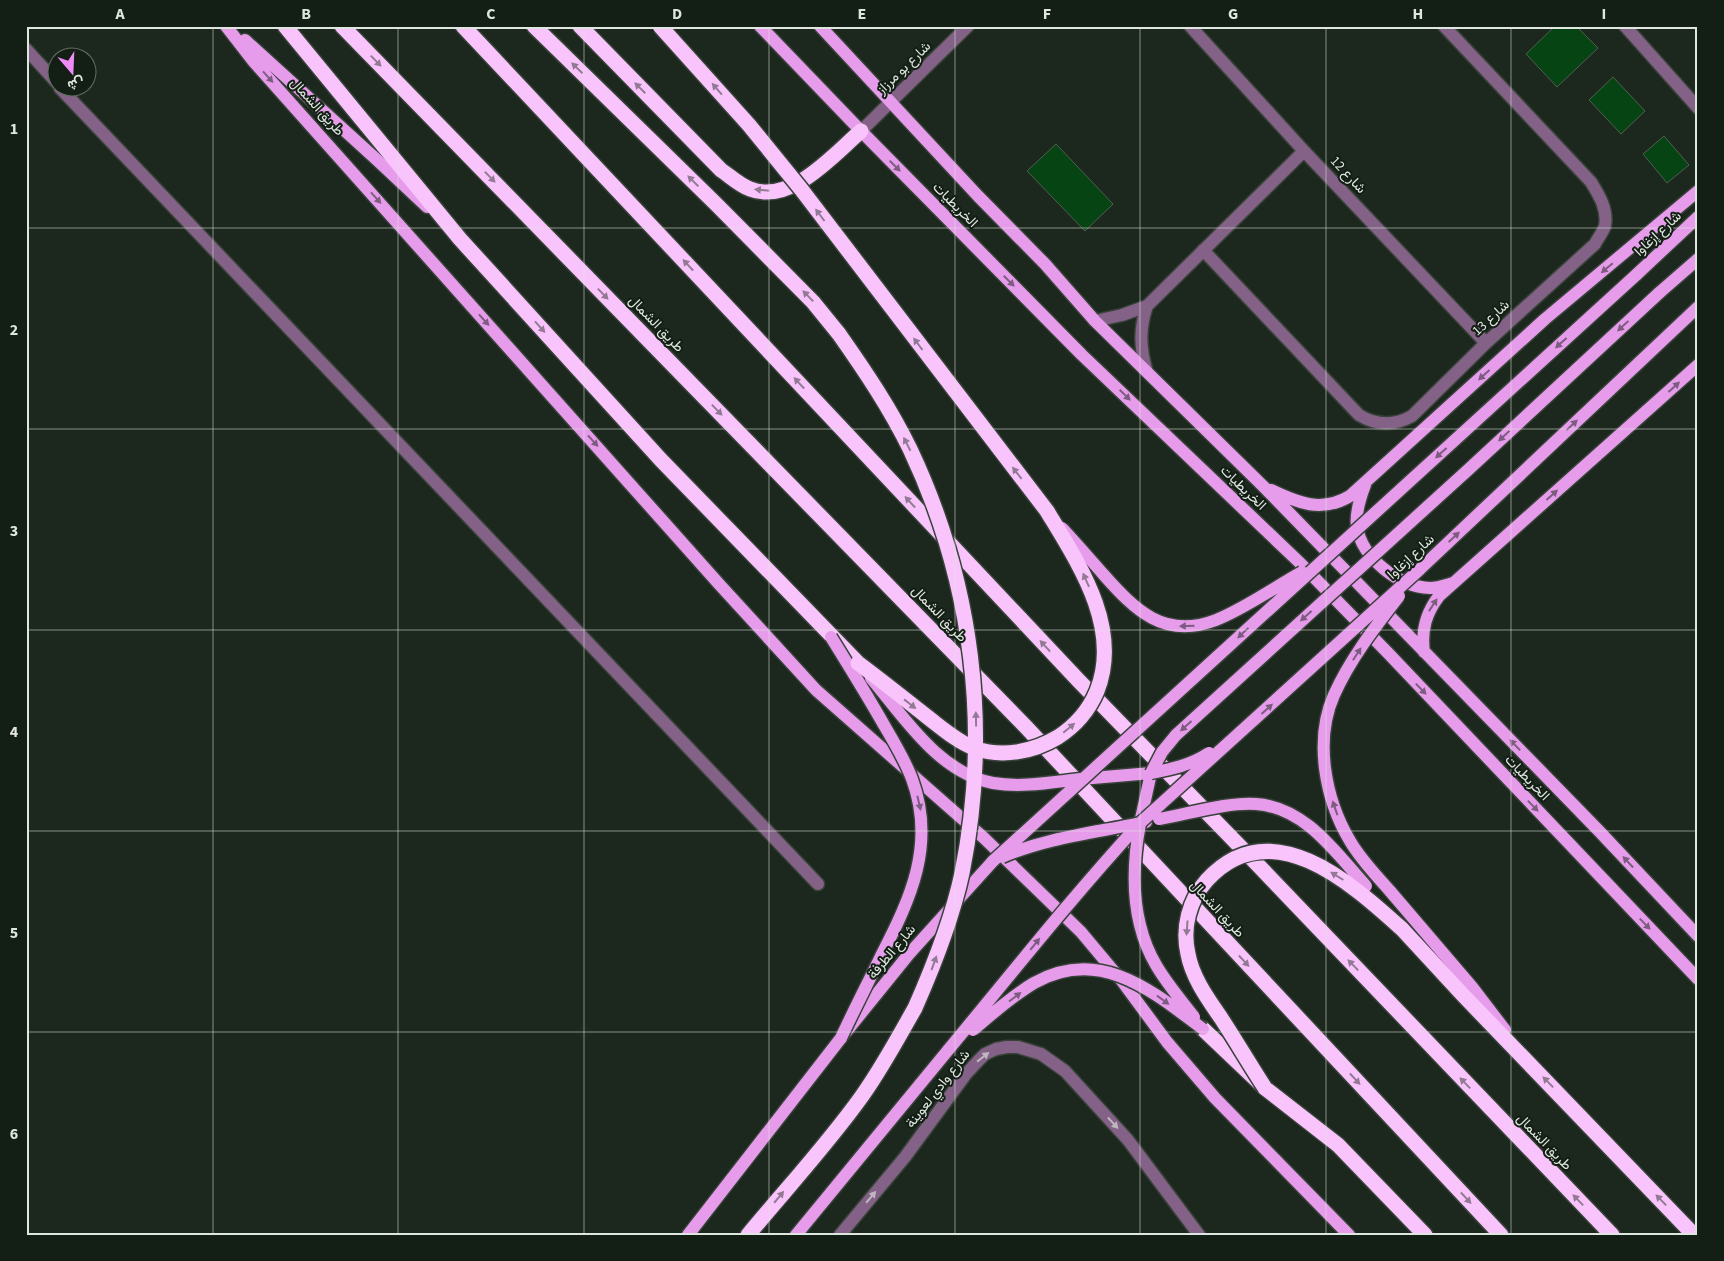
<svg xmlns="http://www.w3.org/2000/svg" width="1724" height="1261" font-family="'Source Sans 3',Vazirmatn,sans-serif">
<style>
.building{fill:#074414;stroke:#515e52}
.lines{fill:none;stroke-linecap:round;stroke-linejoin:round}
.minor-casing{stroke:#374238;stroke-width:15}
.major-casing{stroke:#374238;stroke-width:15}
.highway-casing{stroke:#374238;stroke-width:18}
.minor{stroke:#846186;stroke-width:12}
.major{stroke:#e69ceb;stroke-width:12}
.highway{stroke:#f9c4fc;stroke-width:15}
.major-bridge-casing{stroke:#374238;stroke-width:15;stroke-linecap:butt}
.highway-bridge-casing{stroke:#374238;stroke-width:18;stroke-linecap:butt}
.major-bridge{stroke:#e69ceb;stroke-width:12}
.highway-bridge{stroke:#f9c4fc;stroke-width:15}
.oneway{fill:#927994}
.oneway2{fill:#7c5d80}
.oneway3{fill:#beb7c0}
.grid{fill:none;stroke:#dee6df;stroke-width:1;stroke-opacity:0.55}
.labels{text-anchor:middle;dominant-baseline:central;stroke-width:4;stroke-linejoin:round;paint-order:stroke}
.street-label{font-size:14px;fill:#dee6df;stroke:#131e14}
.neatline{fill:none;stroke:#dee6df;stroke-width:2}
.grid-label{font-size:16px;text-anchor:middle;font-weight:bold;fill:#dee6df}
</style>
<rect width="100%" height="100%" fill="#1c271d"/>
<path class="building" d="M1555,26h21l22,22 -41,39 -31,-33z
M1613,77l32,34 -24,23 -32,-34z
M1664,136l25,29 -22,18 -24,-29z
M1056,144l57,60 -28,27 -58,-60z"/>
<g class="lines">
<g class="minor-casing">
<path id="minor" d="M1190,26l114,125 182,192
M1625,26l73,82
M26,49l32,35
M60,88l758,796
M861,131l107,-105
M1203,250l156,165c18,11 35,11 53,1l74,-73 109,-99c3,-6 8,-12 10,-18 3,-17 -6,-31 -14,-44l-147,-156
M1095,321l27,-6 25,-9 157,-155
M1147,372c-7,-23 -8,-43 0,-66
M840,1235l65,-78 61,-83 12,-13 7,-7 11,-5 11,-2h11l23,7 24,17 63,69 71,95"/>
</g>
<g class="major-casing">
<path id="major" d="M226,26l28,36 465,522 97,106 168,148 97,94 41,49 45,61 48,56 134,137
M760,26l101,105 221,224 217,207 89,91 310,326
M820,26l158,170 67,68 50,57 169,166 335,344 99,105
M245,40l131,119 51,48
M1636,275l62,-58
M1659,293l39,-34
M1365,485c-5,13 -10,28 -8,42 5,31 42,60 73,61 8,0 16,-3 23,-5
M1271,490c27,13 51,23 79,6l195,-177 153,-128
M1419,570l279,-263
M1424,652c-3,-22 2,-39 15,-56l259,-231
M1081,779l70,-6 -11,50 6,-1
M1390,891l82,96 33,43
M688,1235l153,-197 68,-84 84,-93
M796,1235l153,-186"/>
</g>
<g class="highway-casing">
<path id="highway" d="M285,26l175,213 201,221 197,203
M342,26l684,701 475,508
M463,26l616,655 179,184 354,370
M534,26l182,178 97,98 26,32
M580,26l141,144c9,6 18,15 29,19 41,16 83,-34 111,-58
M1402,929l60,65 232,241
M1203,1029l62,59 73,57 87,90
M748,1235c38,-46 79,-90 114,-139 20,-28 36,-58 53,-88"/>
</g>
<use href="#minor" class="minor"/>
<use href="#major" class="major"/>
<use href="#highway" class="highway"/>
<g class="major-bridge-casing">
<path id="major-bridge" d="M1062,528c14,15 27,30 41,46 32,36 61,66 113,46 28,-11 59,-33 86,-48
M831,637c18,29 36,58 53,88 10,17 21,35 28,54 24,65 -1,119 -31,177 -13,27 -27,54 -40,82
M871,678c33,39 68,95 122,105 29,5 60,-1 88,-4
M1151,773l11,-21 14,-17 293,-266 190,-176
M1151,773c21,-4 40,-8 58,-20
M1159,819c29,-5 68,-17 97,-15 49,3 80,49 110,82
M1140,824c-9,48 -9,98 16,141 11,19 25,35 38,52
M1002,857c44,-19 91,-24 138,-34
M993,861l643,-586
M1390,891c-14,-16 -29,-31 -40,-50 -25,-42 -36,-101 -16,-146 16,-36 41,-68 65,-99
M973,1030c19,-16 39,-34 61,-47 66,-37 118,8 169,46
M949,1049c63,-76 124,-153 191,-226l279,-253"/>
</g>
<g class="highway-bridge-casing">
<path id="highway-bridge" d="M660,26l89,99 52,64 246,322c32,53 75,117 50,180 -8,19 -22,35 -39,46 -25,15 -56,21 -84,11 -16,-6 -31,-19 -44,-29 -24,-19 -48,-38 -72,-56
M839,334c26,37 51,74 71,115 63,133 81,280 52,424 -10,47 -28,92 -47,135
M1265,1088c-15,-23 -29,-47 -44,-70 -13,-19 -29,-41 -33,-64 -6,-26 1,-54 19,-74 64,-70 145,4 195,49"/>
</g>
<use href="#major-bridge" class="major-bridge"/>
<use href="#highway-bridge" class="highway-bridge"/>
</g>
<defs><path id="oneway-solid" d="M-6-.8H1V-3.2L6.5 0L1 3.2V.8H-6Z" transform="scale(1.25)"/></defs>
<g class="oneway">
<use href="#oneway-solid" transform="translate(376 61) rotate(46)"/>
<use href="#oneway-solid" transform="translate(577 68) rotate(-136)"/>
<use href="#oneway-solid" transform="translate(640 88) rotate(-135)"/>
<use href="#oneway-solid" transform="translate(717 89) rotate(-131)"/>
<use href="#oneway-solid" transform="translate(490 177) rotate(46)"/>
<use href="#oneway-solid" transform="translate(693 181) rotate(-135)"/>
<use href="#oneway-solid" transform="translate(762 190) rotate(-175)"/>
<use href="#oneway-solid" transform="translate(820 215) rotate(-127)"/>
<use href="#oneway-solid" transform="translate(688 265) rotate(-133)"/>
<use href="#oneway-solid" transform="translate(603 294) rotate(46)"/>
<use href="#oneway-solid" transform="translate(808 296) rotate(-134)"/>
<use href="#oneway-solid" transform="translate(540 327) rotate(48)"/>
<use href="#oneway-solid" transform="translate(918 344) rotate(-127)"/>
<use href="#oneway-solid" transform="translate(799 383) rotate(-133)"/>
<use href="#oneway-solid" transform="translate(717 410) rotate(46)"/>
<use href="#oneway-solid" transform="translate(907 444) rotate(-117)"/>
<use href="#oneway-solid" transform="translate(1017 473) rotate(-128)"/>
<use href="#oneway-solid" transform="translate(910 502) rotate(-133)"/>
<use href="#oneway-solid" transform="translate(1086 580) rotate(-114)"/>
<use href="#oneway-solid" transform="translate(1045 646) rotate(-133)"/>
<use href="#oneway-solid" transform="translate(910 704) rotate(38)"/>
<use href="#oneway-solid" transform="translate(976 719) rotate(-91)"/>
<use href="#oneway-solid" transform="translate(1069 728) rotate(-40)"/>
<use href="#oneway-solid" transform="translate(1337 876) rotate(-148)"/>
<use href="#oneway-solid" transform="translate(1187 928) rotate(94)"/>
<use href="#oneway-solid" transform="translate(1244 961) rotate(47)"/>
<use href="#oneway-solid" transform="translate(934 963) rotate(-70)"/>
<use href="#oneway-solid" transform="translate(1353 965) rotate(-134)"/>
<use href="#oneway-solid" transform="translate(1355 1079) rotate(47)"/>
<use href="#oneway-solid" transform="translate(1548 1082) rotate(-134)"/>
<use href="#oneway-solid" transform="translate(1465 1083) rotate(-134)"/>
<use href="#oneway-solid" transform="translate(779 1197) rotate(-50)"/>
<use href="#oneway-solid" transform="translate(1466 1198) rotate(47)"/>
<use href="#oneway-solid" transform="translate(1578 1200) rotate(-134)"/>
<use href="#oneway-solid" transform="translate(1661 1200) rotate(-134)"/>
</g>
<g class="oneway2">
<use href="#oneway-solid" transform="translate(268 77) rotate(48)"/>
<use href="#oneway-solid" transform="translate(895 166) rotate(45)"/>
<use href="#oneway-solid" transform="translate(376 198) rotate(48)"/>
<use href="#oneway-solid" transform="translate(1607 268) rotate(140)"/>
<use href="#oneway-solid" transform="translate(1009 281) rotate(45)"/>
<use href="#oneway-solid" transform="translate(484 320) rotate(48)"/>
<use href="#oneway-solid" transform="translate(1623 326) rotate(137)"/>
<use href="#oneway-solid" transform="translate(1561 343) rotate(138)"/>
<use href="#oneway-solid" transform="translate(1484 375) rotate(138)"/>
<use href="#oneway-solid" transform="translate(1674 387) rotate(-42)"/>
<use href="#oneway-solid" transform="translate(1125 395) rotate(44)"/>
<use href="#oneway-solid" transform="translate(1572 425) rotate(-43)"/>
<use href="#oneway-solid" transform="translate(1504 436) rotate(137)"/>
<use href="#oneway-solid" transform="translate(593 441) rotate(48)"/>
<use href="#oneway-solid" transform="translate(1441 453) rotate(138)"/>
<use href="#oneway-solid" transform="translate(1552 495) rotate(-42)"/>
<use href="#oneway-solid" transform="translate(1454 537) rotate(-43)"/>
<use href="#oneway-solid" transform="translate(1433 605) rotate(-57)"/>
<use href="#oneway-solid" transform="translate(1306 616) rotate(138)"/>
<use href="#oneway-solid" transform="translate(1187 626) rotate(179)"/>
<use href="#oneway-solid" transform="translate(1243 633) rotate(137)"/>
<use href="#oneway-solid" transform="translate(1357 654) rotate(-57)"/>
<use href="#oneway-solid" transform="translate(1421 689) rotate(46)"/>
<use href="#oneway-solid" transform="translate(1267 709) rotate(-42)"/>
<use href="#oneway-solid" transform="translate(1186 726) rotate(138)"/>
<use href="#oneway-solid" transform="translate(1515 745) rotate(-134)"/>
<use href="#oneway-solid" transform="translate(919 803) rotate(77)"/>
<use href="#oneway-solid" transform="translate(1533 806) rotate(46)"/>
<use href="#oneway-solid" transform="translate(1335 808) rotate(-109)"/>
<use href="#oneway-solid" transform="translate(1628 862) rotate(-133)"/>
<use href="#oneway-solid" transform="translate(1645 924) rotate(46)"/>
<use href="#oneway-solid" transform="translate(1035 944) rotate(-51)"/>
<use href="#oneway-solid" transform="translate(1015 997) rotate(-37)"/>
<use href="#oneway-solid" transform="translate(1163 1000) rotate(36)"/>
</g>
<g class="oneway3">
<use href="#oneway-solid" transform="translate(983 1057) rotate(-38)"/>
<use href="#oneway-solid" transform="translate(1113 1123) rotate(47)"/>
<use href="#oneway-solid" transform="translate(871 1197) rotate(-50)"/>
</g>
<path class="grid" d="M213,26v1209M398,26v1209M584,26v1209M769,26v1209M955,26v1209M1140,26v1209M1326,26v1209M1511,26v1209M26,228h1672M26,429h1672M26,630h1672M26,831h1672M26,1032h1672"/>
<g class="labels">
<g class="street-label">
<text transform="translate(904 68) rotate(-44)">شارع بو مرزاز</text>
<text transform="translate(317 107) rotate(48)">طريق الشمال</text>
<text transform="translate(1348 175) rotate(47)">شارع 12</text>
<text transform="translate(955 205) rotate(45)">الخريطيات</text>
<text transform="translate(1658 234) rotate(-43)">شارع إزغاوا</text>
<text transform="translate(1491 318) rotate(-43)">شارع 13</text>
<text transform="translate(656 324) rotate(46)">طريق الشمال</text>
<text transform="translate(1243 488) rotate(44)">الخريطيات</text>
<text transform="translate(1411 557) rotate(-43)">شارع إزغاوا</text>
<text transform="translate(939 614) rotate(46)">طريق الشمال</text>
<text transform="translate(1527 778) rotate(46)">الخريطيات</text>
<text transform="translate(1217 909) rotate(47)">طريق الشمال</text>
<text transform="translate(892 952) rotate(-50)">شارع الطرفة</text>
<text transform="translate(938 1089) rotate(-52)">شارع وادي لعوينة</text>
<text transform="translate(1544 1142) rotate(46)">طريق الشمال</text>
</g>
</g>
<rect width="1724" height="1261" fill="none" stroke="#131e14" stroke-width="55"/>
<g transform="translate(72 72) rotate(161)"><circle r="24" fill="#131e14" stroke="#646e65"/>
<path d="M0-4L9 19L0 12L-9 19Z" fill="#ef8bf7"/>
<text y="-8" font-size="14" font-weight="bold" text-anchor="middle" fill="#dee6df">ش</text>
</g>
<rect x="28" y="28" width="1668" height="1206" class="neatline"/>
<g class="grid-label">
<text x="120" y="19">A</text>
<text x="306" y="19">B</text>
<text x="491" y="19">C</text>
<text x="677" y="19">D</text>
<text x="862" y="19">E</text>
<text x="1047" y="19">F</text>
<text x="1233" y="19">G</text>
<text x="1418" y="19">H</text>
<text x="1604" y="19">I</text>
<text x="14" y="134">1</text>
<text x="14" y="335">2</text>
<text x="14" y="536">3</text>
<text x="14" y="737">4</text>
<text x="14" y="938">5</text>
<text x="14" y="1139">6</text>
</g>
</svg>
